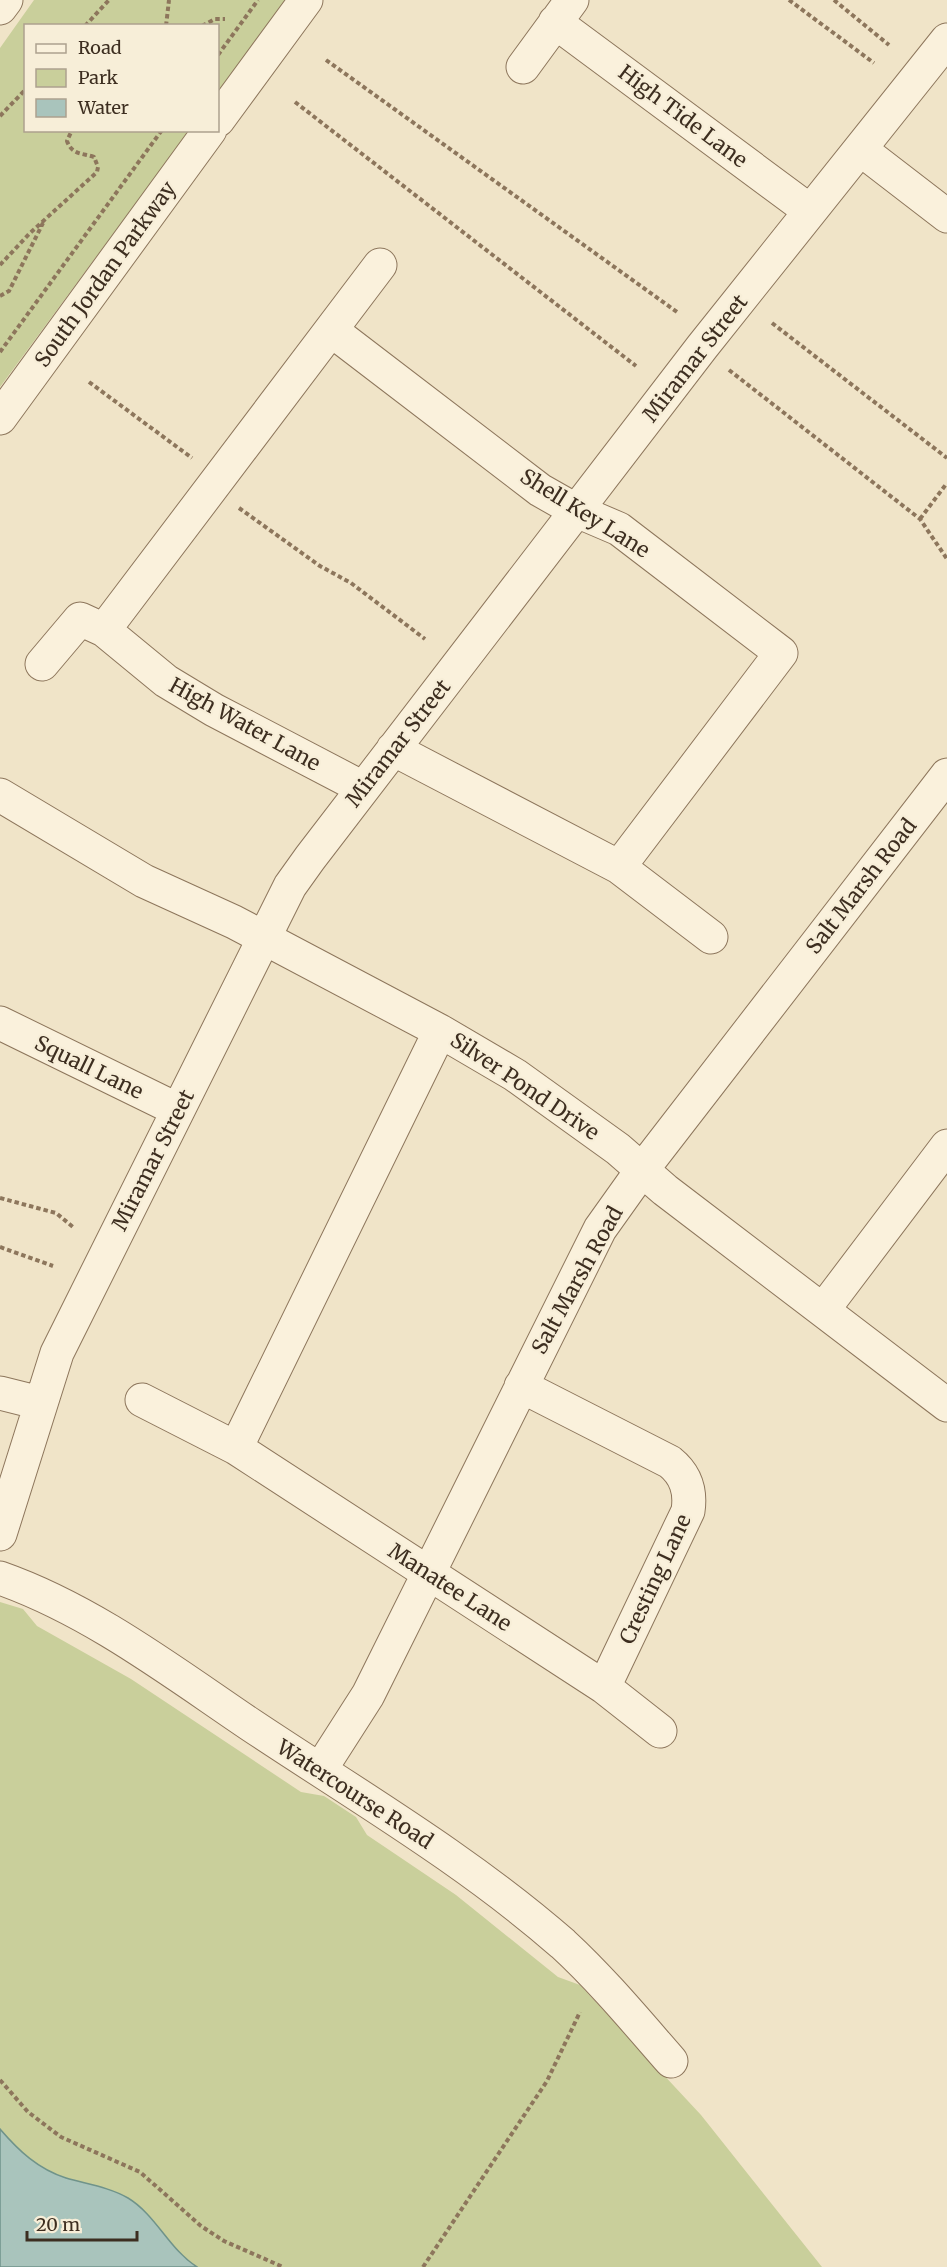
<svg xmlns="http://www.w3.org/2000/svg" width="947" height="2267" font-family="Merriweather,serif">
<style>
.green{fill:#c9cf9b}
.water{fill:#a9c4bc;stroke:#6f938a;stroke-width:1.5}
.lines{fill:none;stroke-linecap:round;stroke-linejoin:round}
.minor-casing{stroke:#8d765c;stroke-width:35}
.path{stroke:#8d765c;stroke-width:4;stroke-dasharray:4.5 3;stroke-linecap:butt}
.minor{stroke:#faf1dc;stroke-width:33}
.labels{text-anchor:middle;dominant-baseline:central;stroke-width:4.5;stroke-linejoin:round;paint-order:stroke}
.street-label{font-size:21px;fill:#3d2e20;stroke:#f7eed8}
</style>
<rect width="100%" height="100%" fill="#f0e4c8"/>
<path class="green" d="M34,0h251l-67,92v-66h-192v104l163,1 -189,256v-339z
M0,1602l23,7 14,17 94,53 170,113 23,4 32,21 11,18 89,60 102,82 22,8 121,130 121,152h-822z"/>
<path class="water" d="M0,2129c19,22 38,40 66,49 20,6 43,9 62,20 28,17 41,51 69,69h-197z"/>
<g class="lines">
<g class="minor-casing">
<path id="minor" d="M0,8l6,-8
M555,22l255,189
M523,67l49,-67
M218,120l88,-120
M860,149l87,67
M331,330l209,160 37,21 42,18 162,124 -162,214
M0,418l210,-288
M104,630l276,-365
M42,664l38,-45 24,11 62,51 48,29 149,78
M393,749l226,118 92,70
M0,795l144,86 90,41 206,109 75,44 103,74 47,41 282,215
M0,1023l178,87
M823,1310l124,-164
M521,1386l149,76c16,13 21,29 18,49l-84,176
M0,1393l40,10
M142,1400l94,48 368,239 56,44
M236,1448l204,-417
M0,1534l57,-181 233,-467 20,-28 392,-511 245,-307
M0,1578c91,32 171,93 251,147 105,70 216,135 312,219 39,36 73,77 108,117
M320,1770l48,-75 232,-466 42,-59 305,-395"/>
</g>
<path class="path" d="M789,0l85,63
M834,0l55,45
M85,26l24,-26
M166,26l3,-26
M202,26l13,-7h10
M218,55l40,-55
M326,60l351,252
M295,102l341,264
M0,116l26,-27
M0,265l29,-31 68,-62 1,-5 -4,-10c-12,-4 -22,-2 -27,-16l5,-11
M0,296l9,-5 34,-68
M772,323l175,135
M0,352l162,-222
M729,370l191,149 27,40
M89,382l103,76
M239,508l81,58 31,17 74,56
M920,519l27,-36
M0,1198l56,15 17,14
M0,1247l53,19
M0,2080l28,32 33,25 79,35 61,54 23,15 59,26
M423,2267l124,-186 33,-69"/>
<use href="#minor" class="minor"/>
</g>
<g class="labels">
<g class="street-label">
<text transform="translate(683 116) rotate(37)">High Tide Lane</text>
<text transform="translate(105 274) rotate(-54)">South Jordan Parkway</text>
<text transform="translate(695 358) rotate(-52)">Miramar Street</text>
<text transform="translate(585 513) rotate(32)">Shell Key Lane</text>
<text transform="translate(245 724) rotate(29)">High Water Lane</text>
<text transform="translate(398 743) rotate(-52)">Miramar Street</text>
<text transform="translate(861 886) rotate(-52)">Salt Marsh Road</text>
<text transform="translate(89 1067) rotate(26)">Squall Lane</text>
<text transform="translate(525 1086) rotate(34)">Silver Pond Drive</text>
<text transform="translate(153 1160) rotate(-63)">Miramar Street</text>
<text transform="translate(577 1280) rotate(-61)">Salt Marsh Road</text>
<text transform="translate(655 1579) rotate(-65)">Cresting Lane</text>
<text transform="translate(450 1587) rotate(33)">Manatee Lane</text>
<text transform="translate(355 1794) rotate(33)">Watercourse Road</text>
</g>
</g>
<rect x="24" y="24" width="195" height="108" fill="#f7eed8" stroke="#ada18e" stroke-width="1.5"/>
<rect x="36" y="44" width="30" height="9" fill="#faf1dc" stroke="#ada18e" stroke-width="1.5"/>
<text x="78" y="54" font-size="18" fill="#3d2e20">Road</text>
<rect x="36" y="69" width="30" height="18" fill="#c9cf9b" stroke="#ada18e" stroke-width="1.5"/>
<text x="78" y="84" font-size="18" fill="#3d2e20">Park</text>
<rect x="36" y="99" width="30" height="18" fill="#a9c4bc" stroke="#ada18e" stroke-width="1.5"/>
<text x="78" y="114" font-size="18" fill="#3d2e20">Water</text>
<path d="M27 2231v9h110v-9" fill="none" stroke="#3d2e20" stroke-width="3"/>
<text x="36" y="2231" font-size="18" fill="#3d2e20" stroke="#f7eed8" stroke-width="4.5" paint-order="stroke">20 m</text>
</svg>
